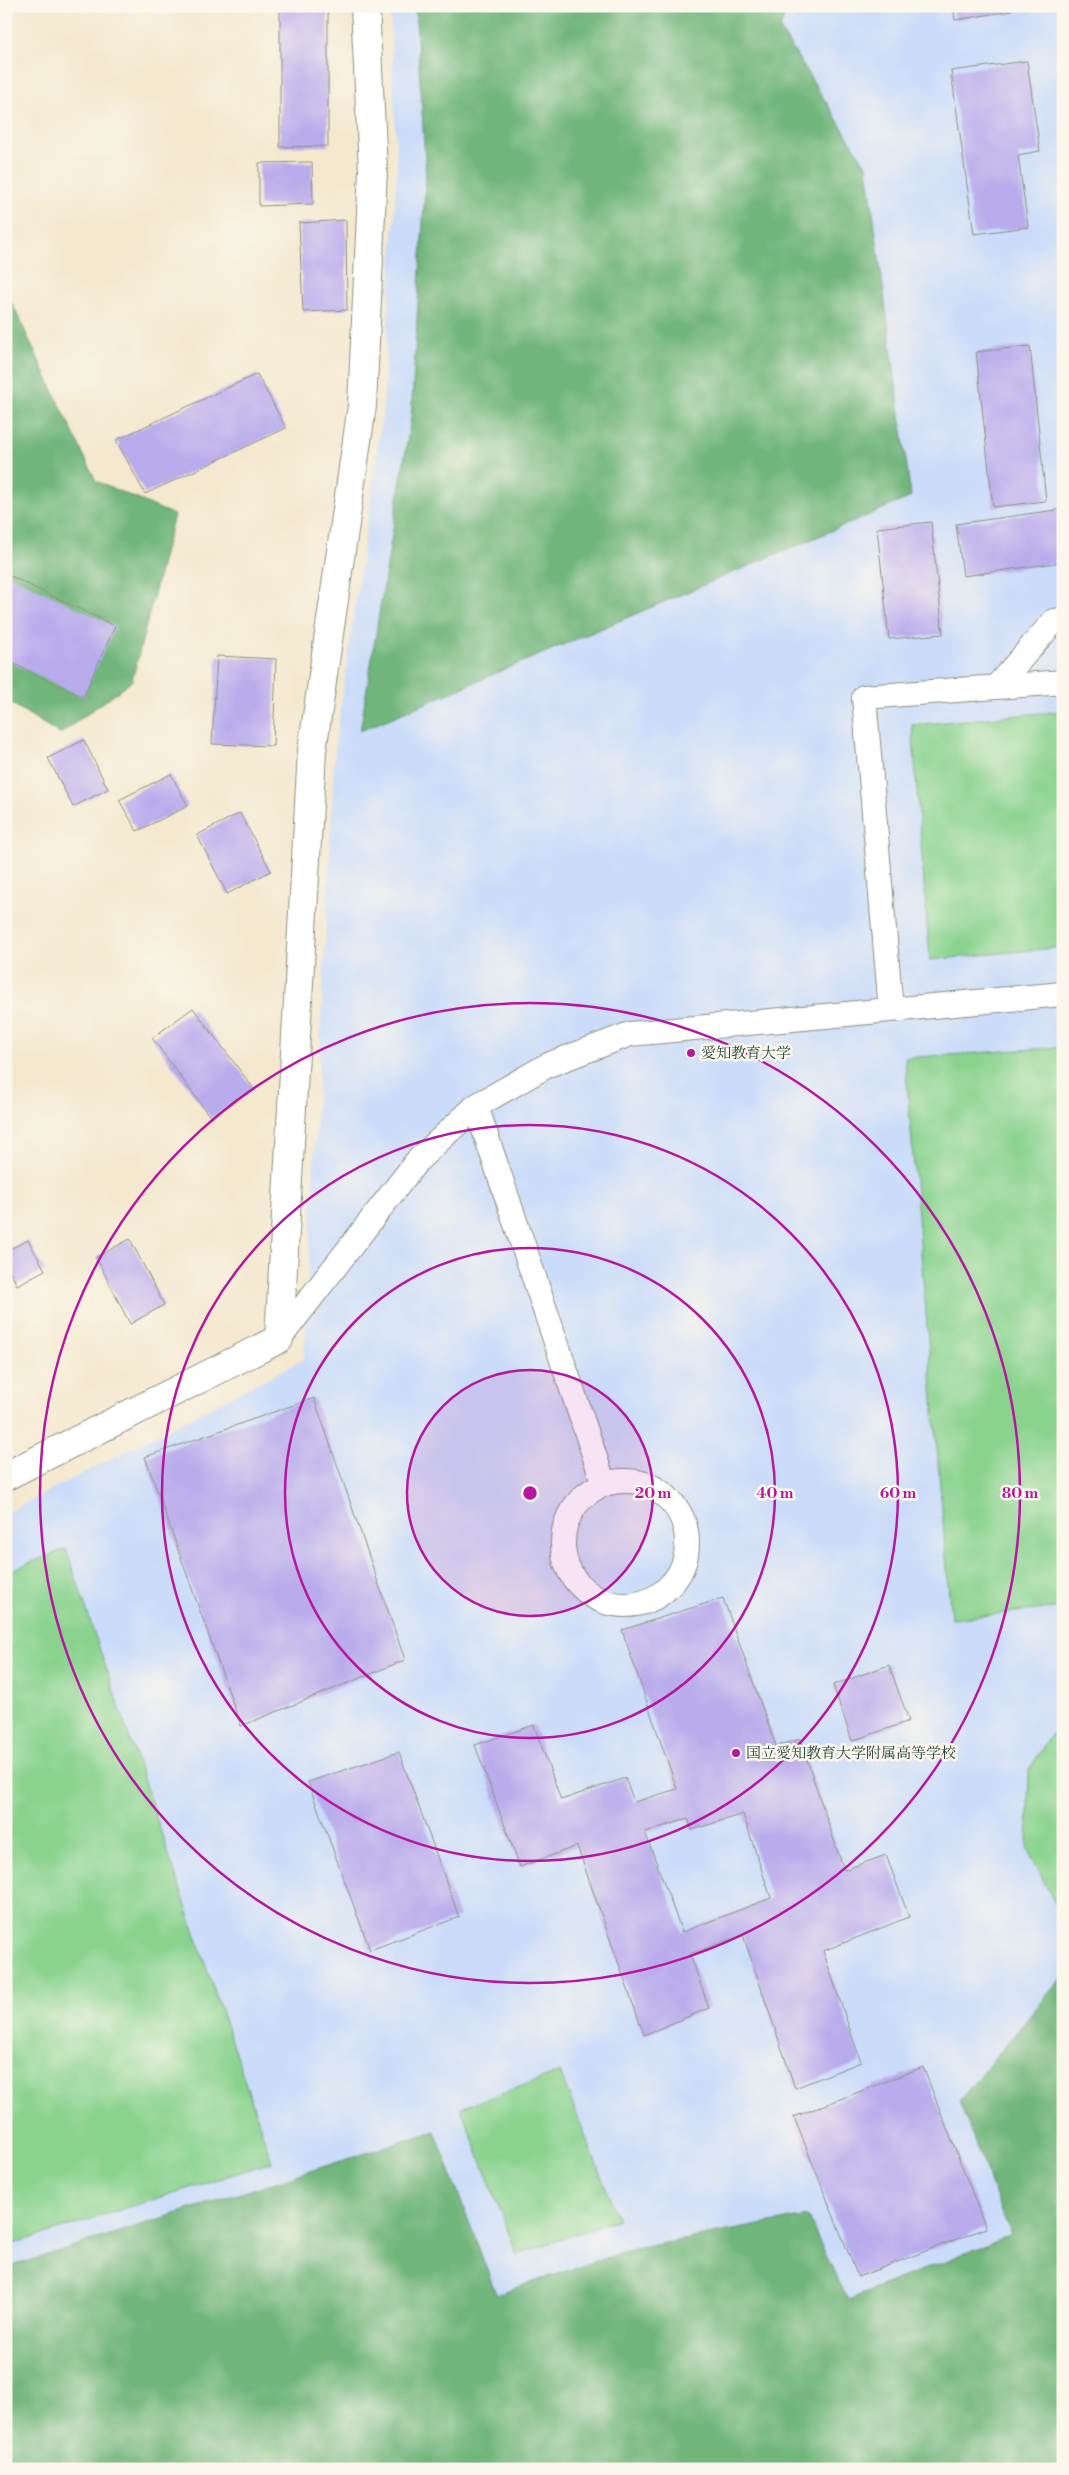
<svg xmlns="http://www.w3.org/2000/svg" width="1069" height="2475" font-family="'Libre Bodoni','Noto Serif JP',serif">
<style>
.built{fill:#cadcf9}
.green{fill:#8ad38f;stroke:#548862}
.forest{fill:#6fb57a;stroke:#477957}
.building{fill:#b9acec;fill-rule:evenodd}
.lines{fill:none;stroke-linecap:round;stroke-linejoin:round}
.service-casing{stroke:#8a9282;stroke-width:26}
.minor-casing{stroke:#8a9282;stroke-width:30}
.service{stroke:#fff;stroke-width:24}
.minor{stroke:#fff;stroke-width:28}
.ring{fill:none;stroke:#b5179e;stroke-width:2.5}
.poi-dot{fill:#b5179e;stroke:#fbf7ec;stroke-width:2}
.labels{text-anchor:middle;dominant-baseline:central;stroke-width:5;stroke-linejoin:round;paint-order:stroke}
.poi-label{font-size:15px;fill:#1f3d34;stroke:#fbf7ec;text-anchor:start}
.centre{fill:#b5179e;stroke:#fbf7ec;stroke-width:2.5}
.ring-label{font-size:15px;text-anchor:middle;font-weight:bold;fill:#b5179e;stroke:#fbf7ec;stroke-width:5;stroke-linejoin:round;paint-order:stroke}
</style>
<rect width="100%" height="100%" fill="#fbf7ec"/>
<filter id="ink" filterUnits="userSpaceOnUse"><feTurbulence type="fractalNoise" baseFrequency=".02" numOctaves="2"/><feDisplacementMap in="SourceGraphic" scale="10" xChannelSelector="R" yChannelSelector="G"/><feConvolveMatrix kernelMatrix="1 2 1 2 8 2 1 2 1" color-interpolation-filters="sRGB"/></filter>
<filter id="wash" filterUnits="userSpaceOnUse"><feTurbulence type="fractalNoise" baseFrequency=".0096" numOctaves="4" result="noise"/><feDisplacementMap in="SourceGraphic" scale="20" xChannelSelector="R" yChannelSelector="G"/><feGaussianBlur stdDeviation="1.12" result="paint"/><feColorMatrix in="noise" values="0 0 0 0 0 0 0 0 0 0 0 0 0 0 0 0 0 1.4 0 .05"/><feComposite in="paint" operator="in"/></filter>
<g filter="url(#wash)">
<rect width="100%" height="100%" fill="#f4e8cf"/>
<path class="built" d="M390,6h673v2463h-1057v-956l298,-154 31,-612 48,-339 14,-238z"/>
<path class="green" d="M1063,711v236l-133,13 -18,-235z
M1063,1047v560l-112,12 -46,-561z
M66,1549l206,613 -266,84v-674z
M1063,1716v203l-36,-71 2,-78z
M560,2072l58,147 -101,36 -56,-147z"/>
<path class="forest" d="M415,6h372l-7,23 87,138 44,330 -551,234 51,-313 15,-245z
M6,291l90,190 78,34 -42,166 -72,53 -54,-34z
M1063,1976v493h-1057v-201l429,-137 61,163 138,-45 173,-33 41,84 163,-65 -52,-134z"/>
<g id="blocks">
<path class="building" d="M280,6h48v140l-48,1z
M953,6h58v5l-56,9z
M1027,61l13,90 -22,4 10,72 -54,7 -23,-163z
M312,162l1,42 -54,2v-43z
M346,220l1,90 -44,2 -4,-89z
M1030,346l16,155 -53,6 -17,-155z
M257,374l29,54 -141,66 -29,-54z
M1063,509v53l-100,14 -7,-52z
M931,522l12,112 -54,5 -12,-111z
M6,574l109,52 -32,71 -77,-37z
M217,656l59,3 -3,87 -61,-2z
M84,740l24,49 -35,18 -25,-49z
M171,774l17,32 -51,25 -18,-31z
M240,813l31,58 -44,23 -30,-59z
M193,1008l61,81 -43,29 -59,-80z
M130,1239l34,66 -34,19 -34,-67z
M28,1240l17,30 -28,15 -11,-21v-13z
M314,1398l91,262 -164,66 -96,-269z
M723,1598l53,148 24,-7 44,131 42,-15 23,62 -86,34 38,111 -66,26 -52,-153 -53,19 19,54 -65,27 -67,-189 -57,21 -45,-122 59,-20 27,75 64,-22 9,24 43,-13 -55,-159zM743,1814l28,84 -89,34 -37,-100 43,-13 4,11z
M889,1665l20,56 -57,20 -19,-56z
M399,1752l60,165 -89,33 -62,-168z
M923,2067l63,161 -128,49 -64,-160z"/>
</g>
</g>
<g filter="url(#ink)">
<use href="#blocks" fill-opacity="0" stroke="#8a9282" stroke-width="1"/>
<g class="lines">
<g class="service-casing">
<path id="service" d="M997,686l57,-65 9,-1
M891,1010l-27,-313 199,-15
M476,1106l128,378
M279,1339l138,-178 59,-55 72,-41 82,-31 433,-40
M563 1543a62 62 0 1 1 124 0a62 62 0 1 1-124 0Z"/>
</g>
<g class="minor-casing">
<path id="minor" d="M6,1476l273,-137 33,-588 50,-345 11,-236 -8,-164"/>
</g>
<use href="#service" class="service"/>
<use href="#minor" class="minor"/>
</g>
</g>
<circle cx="530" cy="1493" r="123" fill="#b5179e" fill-opacity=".12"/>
<g class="ring">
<circle cx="530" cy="1493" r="123"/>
<circle cx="530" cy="1493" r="245"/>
<circle cx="530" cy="1493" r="368"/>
<circle cx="530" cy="1493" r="490"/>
</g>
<g class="poi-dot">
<circle cx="691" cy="1053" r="5"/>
<circle cx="736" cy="1753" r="5"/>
</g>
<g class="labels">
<g class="poi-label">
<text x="701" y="1053">愛知教育大学</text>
<text x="746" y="1753">国立愛知教育大学附属高等学校</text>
</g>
</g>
<circle cx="530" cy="1493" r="8" class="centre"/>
<g class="ring-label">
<text x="653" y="1498">20 m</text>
<text x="775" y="1498">40 m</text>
<text x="898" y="1498">60 m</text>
<text x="1020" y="1498">80 m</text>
</g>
<rect width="1069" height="2475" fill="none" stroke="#fbf7ec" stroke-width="25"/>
</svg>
